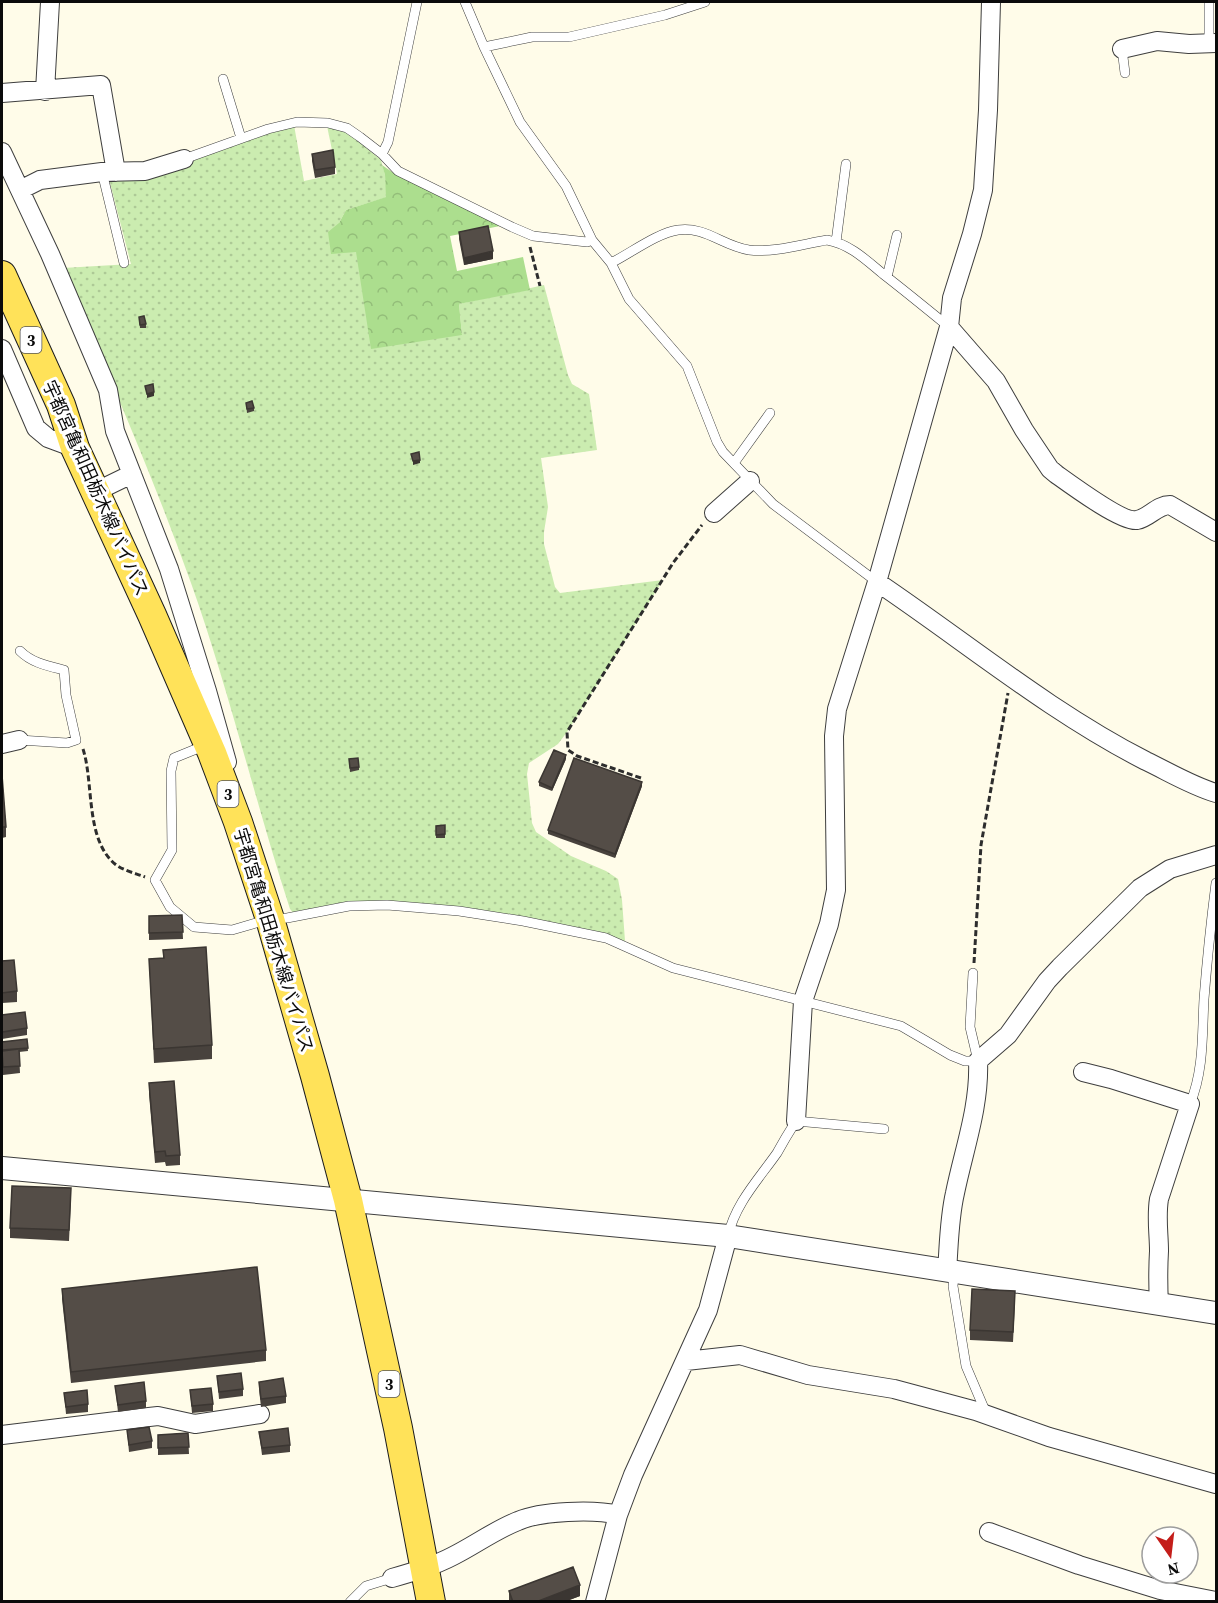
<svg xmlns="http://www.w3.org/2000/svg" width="1218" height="1603" font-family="'Source Serif 4','Noto Sans JP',serif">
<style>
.grass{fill:url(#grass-dots)}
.forest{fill:url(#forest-crowns)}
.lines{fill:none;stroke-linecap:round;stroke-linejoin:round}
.service-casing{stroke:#3e3e3e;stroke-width:10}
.minor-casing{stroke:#3e3e3e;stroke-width:20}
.tertiary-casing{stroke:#3e3e3e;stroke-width:24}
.primary-casing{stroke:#1c1c1c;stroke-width:30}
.path{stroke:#2d2d2d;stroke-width:3;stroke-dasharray:6 3;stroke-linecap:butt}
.service{stroke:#fff;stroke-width:9}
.minor{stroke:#fff;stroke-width:18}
.tertiary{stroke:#fff;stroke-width:22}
.primary{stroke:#ffe259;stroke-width:28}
.wall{fill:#48423d}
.shaded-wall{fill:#3b3632}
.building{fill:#544d47;stroke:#3b3632;stroke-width:1.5}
.labels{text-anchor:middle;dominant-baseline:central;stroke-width:6;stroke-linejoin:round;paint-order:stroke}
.shield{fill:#fff;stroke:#545454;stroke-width:1.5}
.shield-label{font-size:16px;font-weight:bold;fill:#0b0b0b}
.street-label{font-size:18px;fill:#0b0b0b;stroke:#fff}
</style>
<defs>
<pattern id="grass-dots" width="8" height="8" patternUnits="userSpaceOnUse" patternTransform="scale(1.5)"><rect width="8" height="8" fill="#cbecb0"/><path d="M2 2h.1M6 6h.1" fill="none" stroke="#adc996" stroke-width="1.8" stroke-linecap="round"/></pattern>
<pattern id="forest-crowns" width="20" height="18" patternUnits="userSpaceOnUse" patternTransform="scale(1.5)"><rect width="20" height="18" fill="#acde8e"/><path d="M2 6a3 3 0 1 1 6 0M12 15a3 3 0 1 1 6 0" fill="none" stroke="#93bd79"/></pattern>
</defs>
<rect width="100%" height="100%" fill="#fffce9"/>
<path class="grass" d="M294,125l10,56 33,-7 -10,-48 20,6 34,28 4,15 2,22 -41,13 -7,13 17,29 106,83 -3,-31 85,-19 24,90 4,9 17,10 8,56 -56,8 7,49 -4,25v12l11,43 5,6 103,-13 -96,152 -9,12 -29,19 -2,11 5,49 4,9 35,24 35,15 12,8 4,21 3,41 -72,-17 -163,-21 -96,11 -4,-5c-35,-108 -61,-219 -99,-326 -38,-107 -84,-211 -128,-315l68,-4 -22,-85 72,-13 56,-24z"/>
<path class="forest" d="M382,165l13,9 105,52 -50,10 7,35 66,-14 7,33 -71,14 3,31 -91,14 -15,-97 -25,2 -3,-22 11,-9 7,-13 40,-13 -1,-22z"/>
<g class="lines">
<g class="service-casing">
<path id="service" d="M465,2l19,45 36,75 46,64 26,54 19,23 18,36 58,67 30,76 6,10 50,52 104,78
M1209,43v-41
M484,47l48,-10h37l96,-22 40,-13
M1122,49l3,24
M223,79l18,59
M382,154l6,-12 29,-140
M184,159l84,-30 29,-7 31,1 19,5 13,9 22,17 16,17 114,56 21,9 54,6 5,-2
M102,172l22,91
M836,242l10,-78
M611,263c20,-10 46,-30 67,-33 27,-4 45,16 71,20 25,3 54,-6 78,-10 23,4 39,20 56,34 22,17 44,35 66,53
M887,277l10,-42
M734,463l36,-50
M19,740l48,3 9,-3 -10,-45 -2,-25c-16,-4 -32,-7 -44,-19
M206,745l-32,13 -3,13 1,79 -17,30 15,27 24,20 38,3 38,-11 17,-1 62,-12 38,-1 72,6 64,10 83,17 67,30 228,58 49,29 15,6h13l-8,-34 3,-54
M1190,1104c14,-34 12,-69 14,-105 3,-39 7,-77 12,-116
M728,1236c7,-32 30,-56 49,-83 6,-11 12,-21 19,-32l88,8
M954,1273l-1,13 13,80 20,47
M350,1602l16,-16 26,-8"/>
</g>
<g class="minor-casing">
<path id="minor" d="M1122,49l35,-8 32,3 27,-1
M45,91l5,-89
M2,93l99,-8 15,87
M2,152l48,102 58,136 7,41 54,138 38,122 20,71
M20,190l20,-10 62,-8 43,-1 39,-12
M949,327l47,54 28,49 26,39 6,5c14,10 67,49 81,46 12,-2 20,-15 33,-15l46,27
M2,349l34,79 12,10 27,10
M95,492l37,-18
M714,513l36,-32
M877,582c89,60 173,130 269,179 23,11 46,25 70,32
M2,744l17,-4
M1083,1072l28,7 79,25 -31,95c-3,18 0,35 0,52 -1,18 -1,35 0,53
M796,1121l7,-120 26,-77 7,-34 -2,-154 3,-27 40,-127 72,-255 3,-29 20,-64 11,-44 5,-80 3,-108
M947,1271c2,-26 2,-52 8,-78 9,-44 25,-87 23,-132l30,-26 39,-54 13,-14 80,-79 30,-19 46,-14
M686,1361l54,-6 68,20 86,14 82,22 73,26 167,47
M2,1435l147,-18 9,-1 37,8 65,-10
M989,1532l90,33 81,25 56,11
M392,1578c21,-6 42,-12 61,-22 22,-11 42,-26 65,-35 23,-10 76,-12 100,-6
M595,1602l23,-87 15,-40 75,-165 20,-74"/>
</g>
<g class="tertiary-casing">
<path id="tertiary" d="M2,1168l726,68 488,77"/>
</g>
<g class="primary-casing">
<path id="primary" d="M2,275l59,130 14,43 77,167 60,138 26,69 32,97 45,157 33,124 50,228 33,174"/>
</g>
<path class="path" d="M530,247l10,39
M83,749c11,34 2,90 32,115 9,7 20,9 30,13
M641,778l-64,-22 -9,-6 -1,-18 106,-169 29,-38
M974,963l7,-118 27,-152"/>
<use href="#service" class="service"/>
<use href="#minor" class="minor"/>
<use href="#tertiary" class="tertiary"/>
<use href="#primary" class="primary"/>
</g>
<path class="wall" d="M312,154l23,13v7l-20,4 -3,-17z
M459,232l34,27 -29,6 -5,-26z
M139,317l7,7v4h-6z
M246,403l8,5v3l-7,2z
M349,759l10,8v3l-9,2z
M566,759l-14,32 -13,-5v-4z
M2,775l4,52v10l-4,1z
M642,786l-27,72 -67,-24v-4z
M445,825v13h-9v-12z
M182,915l1,24 -34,1v-24z
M163,950l49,95v14l-58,4 -5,-104 14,-1z
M2,961l15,30v11l-15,1z
M2,1015l25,13v7l-25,4z
M27,1039l1,12 -9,1 1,21 -17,2 -1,-16v-17z
M149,1083l31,72v10l-14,1 -1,-4 -10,1 -6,-69z
M71,1199l-2,42 -59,-3v-10z
M62,1289l204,61v11l-195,22 -9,-84z
M1015,1302l-2,40 -43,-2v-10z
M217,1376l26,13v7l-24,3z
M259,1382l27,14v7l-25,4 -2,-18z
M115,1386l31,15v7l-28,4z
M190,1390l23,14v7l-21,2z
M64,1393l24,11v8l-22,2z
M127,1430l25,11v7l-23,4z
M259,1432l31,13v7l-28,3z
M188,1433l1,21 -31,1v-20z
M509,1591l71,5 -16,6h-55z"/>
<path class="shaded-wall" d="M493,251v8l-29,6v-7z
M154,392v4l-7,2v-4z
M420,460v3l-7,2v-4z
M566,755v4l-14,32v-3z
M642,782v4l-27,72v-4z
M580,1585v11l-16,6h-28z"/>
<path class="building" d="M333,150l2,17 -20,3 -3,-16z
M488,226l5,25 -29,7 -5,-26z
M144,316l2,8 -6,1 -1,-8z
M153,384l1,8 -7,2 -2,-8z
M252,401l2,7 -7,1 -1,-6z
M419,452l1,8 -7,1 -2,-7z
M554,750l12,5 -14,33 -13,-6z
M358,758l1,9 -9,1 -1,-9z
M574,758l68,24 -27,72 -67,-24z
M2,775l4,52h-4z
M445,825v9l-9,1v-9z
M182,915l1,17 -34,1v-17z
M206,947l6,98 -58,4 -5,-90 15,-1 -1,-8z
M14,960l3,31 -15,2v-32z
M25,1012l2,16 -25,4v-17z
M27,1039l1,9 -26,2v-8z
M19,1049l1,17 -17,1 -1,-16z
M174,1081l6,74 -14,1 -1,-5 -10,1 -6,-69z
M12,1186l59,2 -2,42 -59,-2z
M257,1267l9,83 -195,22 -9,-83z
M972,1289l43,2 -2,41 -43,-2z
M241,1373l2,16 -24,3 -2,-16z
M283,1378l3,18 -25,3 -2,-17z
M144,1382l2,19 -28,4 -3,-19z
M211,1388l2,16 -21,2 -2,-16z
M87,1390l1,14 -22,3 -2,-14z
M149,1427l3,14 -23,4 -2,-15z
M288,1428l2,17 -28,3 -3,-16z
M188,1433l1,14 -31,1v-13z
M573,1567l7,18 -44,17h-23l-4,-11z"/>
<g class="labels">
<g class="shield">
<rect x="20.5" y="327" width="21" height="26" rx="4.5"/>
<rect x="217.5" y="781" width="21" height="26" rx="4.5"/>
<rect x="378.5" y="1371" width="21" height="26" rx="4.5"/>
</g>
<g class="shield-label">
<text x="31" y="340">3</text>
<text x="228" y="794">3</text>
<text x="389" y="1384">3</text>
</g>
<g class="street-label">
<text transform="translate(96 488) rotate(66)">宇都宮亀和田栃木線バイパス</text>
<text transform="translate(274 940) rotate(73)">宇都宮亀和田栃木線バイパス</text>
</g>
</g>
<rect width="1218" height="1603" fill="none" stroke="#0b0b0b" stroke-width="6"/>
<g transform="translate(1170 1555) rotate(166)"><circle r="28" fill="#ffffff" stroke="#9d9d9d" stroke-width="1.5"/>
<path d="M0-4.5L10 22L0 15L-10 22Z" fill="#c41e1a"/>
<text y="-9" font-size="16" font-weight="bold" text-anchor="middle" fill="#0b0b0b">N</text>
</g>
</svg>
